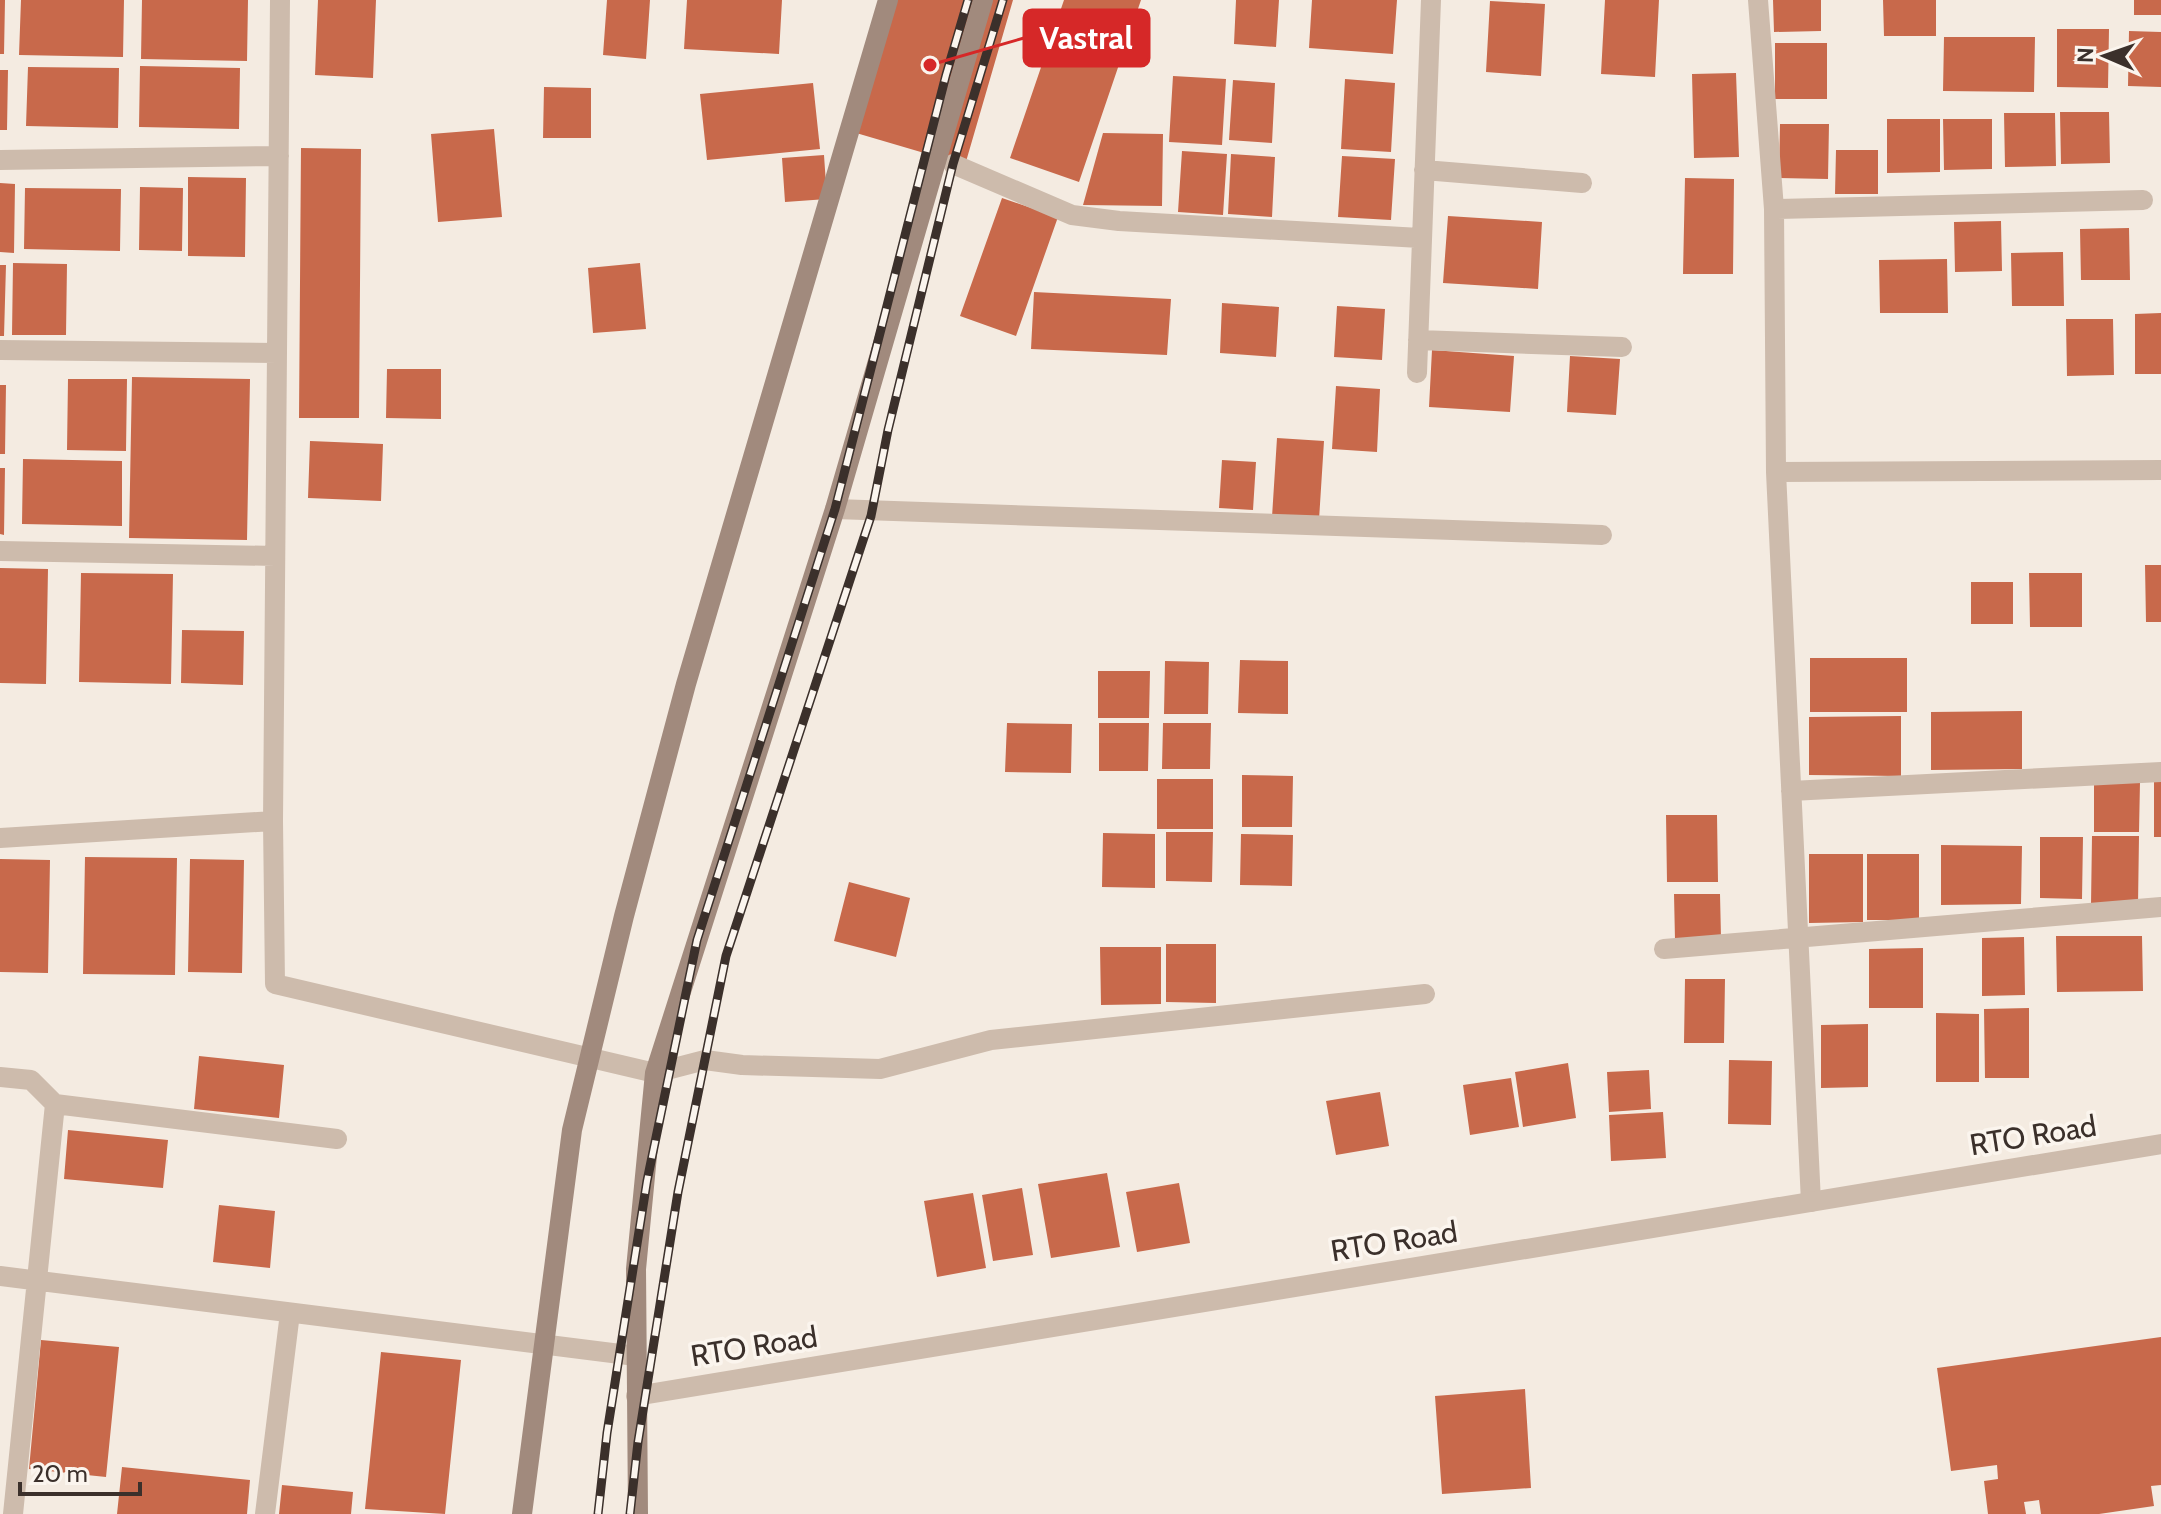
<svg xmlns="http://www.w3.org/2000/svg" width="2161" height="1514" font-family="Cabin,sans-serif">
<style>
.building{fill:#c8694b}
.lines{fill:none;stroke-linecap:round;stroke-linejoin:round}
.service{stroke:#cdbbac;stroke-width:20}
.minor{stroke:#cdbbac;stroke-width:20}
.tertiary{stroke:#cdbbac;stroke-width:20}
.secondary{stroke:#a18a7d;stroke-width:20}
.rail-casing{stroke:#3b302b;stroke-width:9}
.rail{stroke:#fbf5ee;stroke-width:6;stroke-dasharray:18;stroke-linecap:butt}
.labels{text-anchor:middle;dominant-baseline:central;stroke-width:7;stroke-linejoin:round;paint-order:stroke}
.street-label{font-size:30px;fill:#3b302b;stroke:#fbf5ee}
.leader{fill:none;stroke:#d62828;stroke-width:3}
.callout-dot{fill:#d62828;stroke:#fbf5ee;stroke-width:3}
.callout{fill:#d62828;stroke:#d62828;stroke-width:3}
.callout-label{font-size:32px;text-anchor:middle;font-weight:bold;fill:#fff}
</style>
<rect width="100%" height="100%" fill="#f4ebe1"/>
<path class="building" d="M0,0h5l-1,54h-4z
M21,0h103l-1,57 -104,-2z
M142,0h106l-1,61 -106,-2z
M318,0h58l-3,78 -58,-3z
M607,0h43l-4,59 -43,-4z
M687,0h95l-3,54 -95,-5z
M885,0h128l-48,165 -119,-35z
M1064,0h77l-62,182 -69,-24z
M1236,0h43l-3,47 -42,-3z
M1312,0h85l-4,54 -84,-6z
M1605,0h54l-4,77 -54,-3z
M1773,0h48v31l-47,1z
M1883,0h53v36h-52z
M2134,0h27v15h-27z
M1490,1l55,3 -4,72 -55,-4z
M2057,29h52l-1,59 -51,-1z
M2129,31l32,1v55l-33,-1z
M1944,37h91l-1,55 -91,-1z
M1775,43h52v56h-52z
M140,66l100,2 -1,61 -100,-2z
M28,67l91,1 -1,60 -92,-2z
M0,70h8l-1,60h-7z
M1736,73l3,84 -45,1 -2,-84z
M1173,76l53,3 -4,66 -53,-3z
M1345,79l50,4 -4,69 -50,-3z
M1233,80l42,3 -3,60 -43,-3z
M813,83l7,66 -113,11 -7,-66z
M544,87l47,1v50h-48z
M2060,112h49l1,51 -49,1z
M2004,113h51l1,53 -51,1z
M1887,119h53v53l-53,1z
M1943,119h49v50l-48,1z
M1780,124h49l-1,55 -49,-1z
M494,129l8,88 -64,5 -7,-88z
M1103,133l60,1 -1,72 -79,-1z
M301,148l60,1 -2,269h-60z
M1836,150h42v44h-43z
M1182,151l45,3 -4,61 -45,-3z
M1231,154l44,3 -3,60 -44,-3z
M824,155l3,44 -42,3 -3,-44z
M1342,156l53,3 -4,61 -53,-3z
M188,177l58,1 -1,79 -57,-1z
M1685,178l49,1 -1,95h-50z
M0,183l15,1 -1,69 -14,-1z
M140,187l43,1 -1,63 -43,-1z
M25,188l96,1 -1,62 -96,-2z
M1002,198l56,19 -42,119 -56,-20z
M1448,216l94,6 -4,67 -95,-6z
M2001,221l1,50 -47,1 -1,-50z
M2129,228l1,52h-49l-1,-51z
M2063,252l1,54h-52l-1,-53z
M1947,259l1,54h-68l-1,-53z
M13,263l54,1 -1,71h-54z
M640,263l6,66 -53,4 -5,-65z
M0,265h6l-2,71h-4z
M1034,292l137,7 -4,56 -136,-6z
M1222,303l57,4 -3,50 -56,-4z
M1337,306l48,3 -3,51 -48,-3z
M2161,313v61h-26v-60z
M2066,319h47l1,56 -47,1z
M1432,350l82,6 -4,56 -81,-5z
M1570,356l50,3 -4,56 -49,-3z
M387,369h54v50l-55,-1z
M132,377l118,2 -3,161 -118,-2z
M68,379h59l-1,72 -59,-1z
M0,385h6l-1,69h-5z
M1336,386l44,3 -3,63 -45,-3z
M1277,438l47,3 -5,79 -47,-3z
M310,441l73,3 -2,57 -73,-3z
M23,459l99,2v65l-100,-2z
M1222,460l34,2 -3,48 -34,-2z
M0,468h5l-1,67 -4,-1z
M2145,565h16v57h-15z
M0,568l48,1 -2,115 -46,-1z
M81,573l92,1 -2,110 -92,-2z
M2029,573h53v54h-52z
M1971,582h42v42h-42z
M182,630l62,1 -1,54 -62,-2z
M1810,658h97v54h-97z
M1240,660l48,1v53l-50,-1z
M1165,661l44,1 -1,52h-44z
M1098,671h52l-1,47h-51z
M2022,711v58l-91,1v-58z
M1901,716v60l-92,-1v-58z
M1007,723l65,1 -1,49 -66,-1z
M1099,723h50l-1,48h-49z
M1163,723h48l-1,46h-48z
M1242,775l51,1 -1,51h-50z
M1157,779h56v50h-56z
M2094,782h46l-1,50h-45z
M2154,782h7v55h-7z
M1666,815h51l1,67h-51z
M1166,832h47l-1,50 -46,-1z
M1103,833l52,1v54l-53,-1z
M1241,834l52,1 -1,51 -52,-1z
M2092,836h47l-1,69h-47z
M2040,837h43l-1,62 -42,-1z
M1941,845l81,1 -1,58 -80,1z
M1809,854h54v68l-54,1z
M1867,854h52v66h-52z
M85,857l92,1 -2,117 -92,-1z
M0,859l50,1 -2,113 -48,-1z
M190,859l54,1 -2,113 -54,-1z
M849,882l61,16 -14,59 -62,-16z
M1674,894h46l1,44 -46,2z
M2056,936h86l1,55 -86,1z
M2024,937l1,58 -43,1v-58z
M1166,944h50v59l-50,-1z
M1100,947h61v57l-60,1z
M1923,948v60h-54v-59z
M1685,979h40l-1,64h-40z
M2029,1008v70h-44l-1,-69z
M1936,1013l43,1v68h-43z
M1868,1024v63l-47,1v-63z
M199,1056l85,9 -5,53 -85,-9z
M1729,1060l43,1 -1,64 -43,-1z
M1568,1063l8,55 -53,9 -8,-55z
M1649,1070l2,39 -42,3 -2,-40z
M1511,1078l8,49 -49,8 -7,-50z
M1380,1092l9,54 -53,9 -10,-54z
M1663,1112l3,46 -55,3 -2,-46z
M68,1130l100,10 -5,48 -99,-9z
M1107,1173l13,74 -69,11 -13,-74z
M1179,1183l11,60 -53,9 -11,-60z
M1022,1188l11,67 -40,6 -11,-66z
M973,1193l13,75 -49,9 -13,-76z
M219,1205l56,6 -5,57 -57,-6z
M2161,1337v148l-10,1 3,20 -55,8h-58l-2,-14 -15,2 2,12h-38l-4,-33 14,-2 -1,-14 -46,6 -14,-103z
M41,1340l78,7 -13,130 -77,-8z
M381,1352l80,8 -16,154 -80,-5z
M1525,1389l6,99 -89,6 -7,-98z
M122,1467l128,13 -3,34h-130z
M282,1485l71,7 -2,22h-72z"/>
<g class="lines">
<path class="service" d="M655,1073l50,-13 37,5 138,4 111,-29 434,-46"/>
<path class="minor" d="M280,0l-7,821 2,163 380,89
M1758,0l16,209 2,263 35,730
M0,160l279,-4
M953,164l119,51 47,6 301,17
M1424,170l158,13
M1774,209l369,-9
M1418,340l204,7
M0,350l277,3
M1417,373l14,-373
M1776,472l385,-2
M835,509l767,26
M0,551l275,5
M1791,791l370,-19
M0,838l273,-17
M1664,949l497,-42
M0,1077l31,3 24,24
M0,1276l636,80
M13,1514l42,-410 282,35
M265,1514l25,-201"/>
<path class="tertiary" d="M636,1396l1525,-252"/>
<path class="secondary" d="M522,1514l50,-384 52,-214 62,-232 202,-684
M638,1514l-2,-245 19,-196 180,-564 148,-509"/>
<g class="rail-casing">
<path id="rail" d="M598,1514l9,-81 40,-252 50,-241 138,-431 111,-434 22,-75
M630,1514l8,-72 40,-250 48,-236 145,-440 17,-86 65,-266 50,-164"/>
</g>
<use href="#rail" class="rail"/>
</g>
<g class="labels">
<g class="street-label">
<text transform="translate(2033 1135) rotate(-9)">RTO Road</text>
<text transform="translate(1394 1241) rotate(-9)">RTO Road</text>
<text transform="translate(754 1346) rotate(-9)">RTO Road</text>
</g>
</g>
<path class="leader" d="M930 65L1024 38"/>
<circle class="callout-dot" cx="930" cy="65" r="8"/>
<rect class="callout" x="1024" y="10" width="125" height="56" rx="8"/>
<g class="callout-label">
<text x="1086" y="49">Vastral</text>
</g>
<g transform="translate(2105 56) rotate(272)" stroke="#fbf5ee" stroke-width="6" paint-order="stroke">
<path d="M0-6L14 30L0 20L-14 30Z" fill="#3b302b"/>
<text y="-12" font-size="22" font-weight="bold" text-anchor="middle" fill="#3b302b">N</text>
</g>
<path d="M20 1482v12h120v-12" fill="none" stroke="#3b302b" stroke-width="4"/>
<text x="32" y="1482" font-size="24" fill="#3b302b" stroke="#fbf5ee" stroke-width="6" paint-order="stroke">20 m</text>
</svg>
